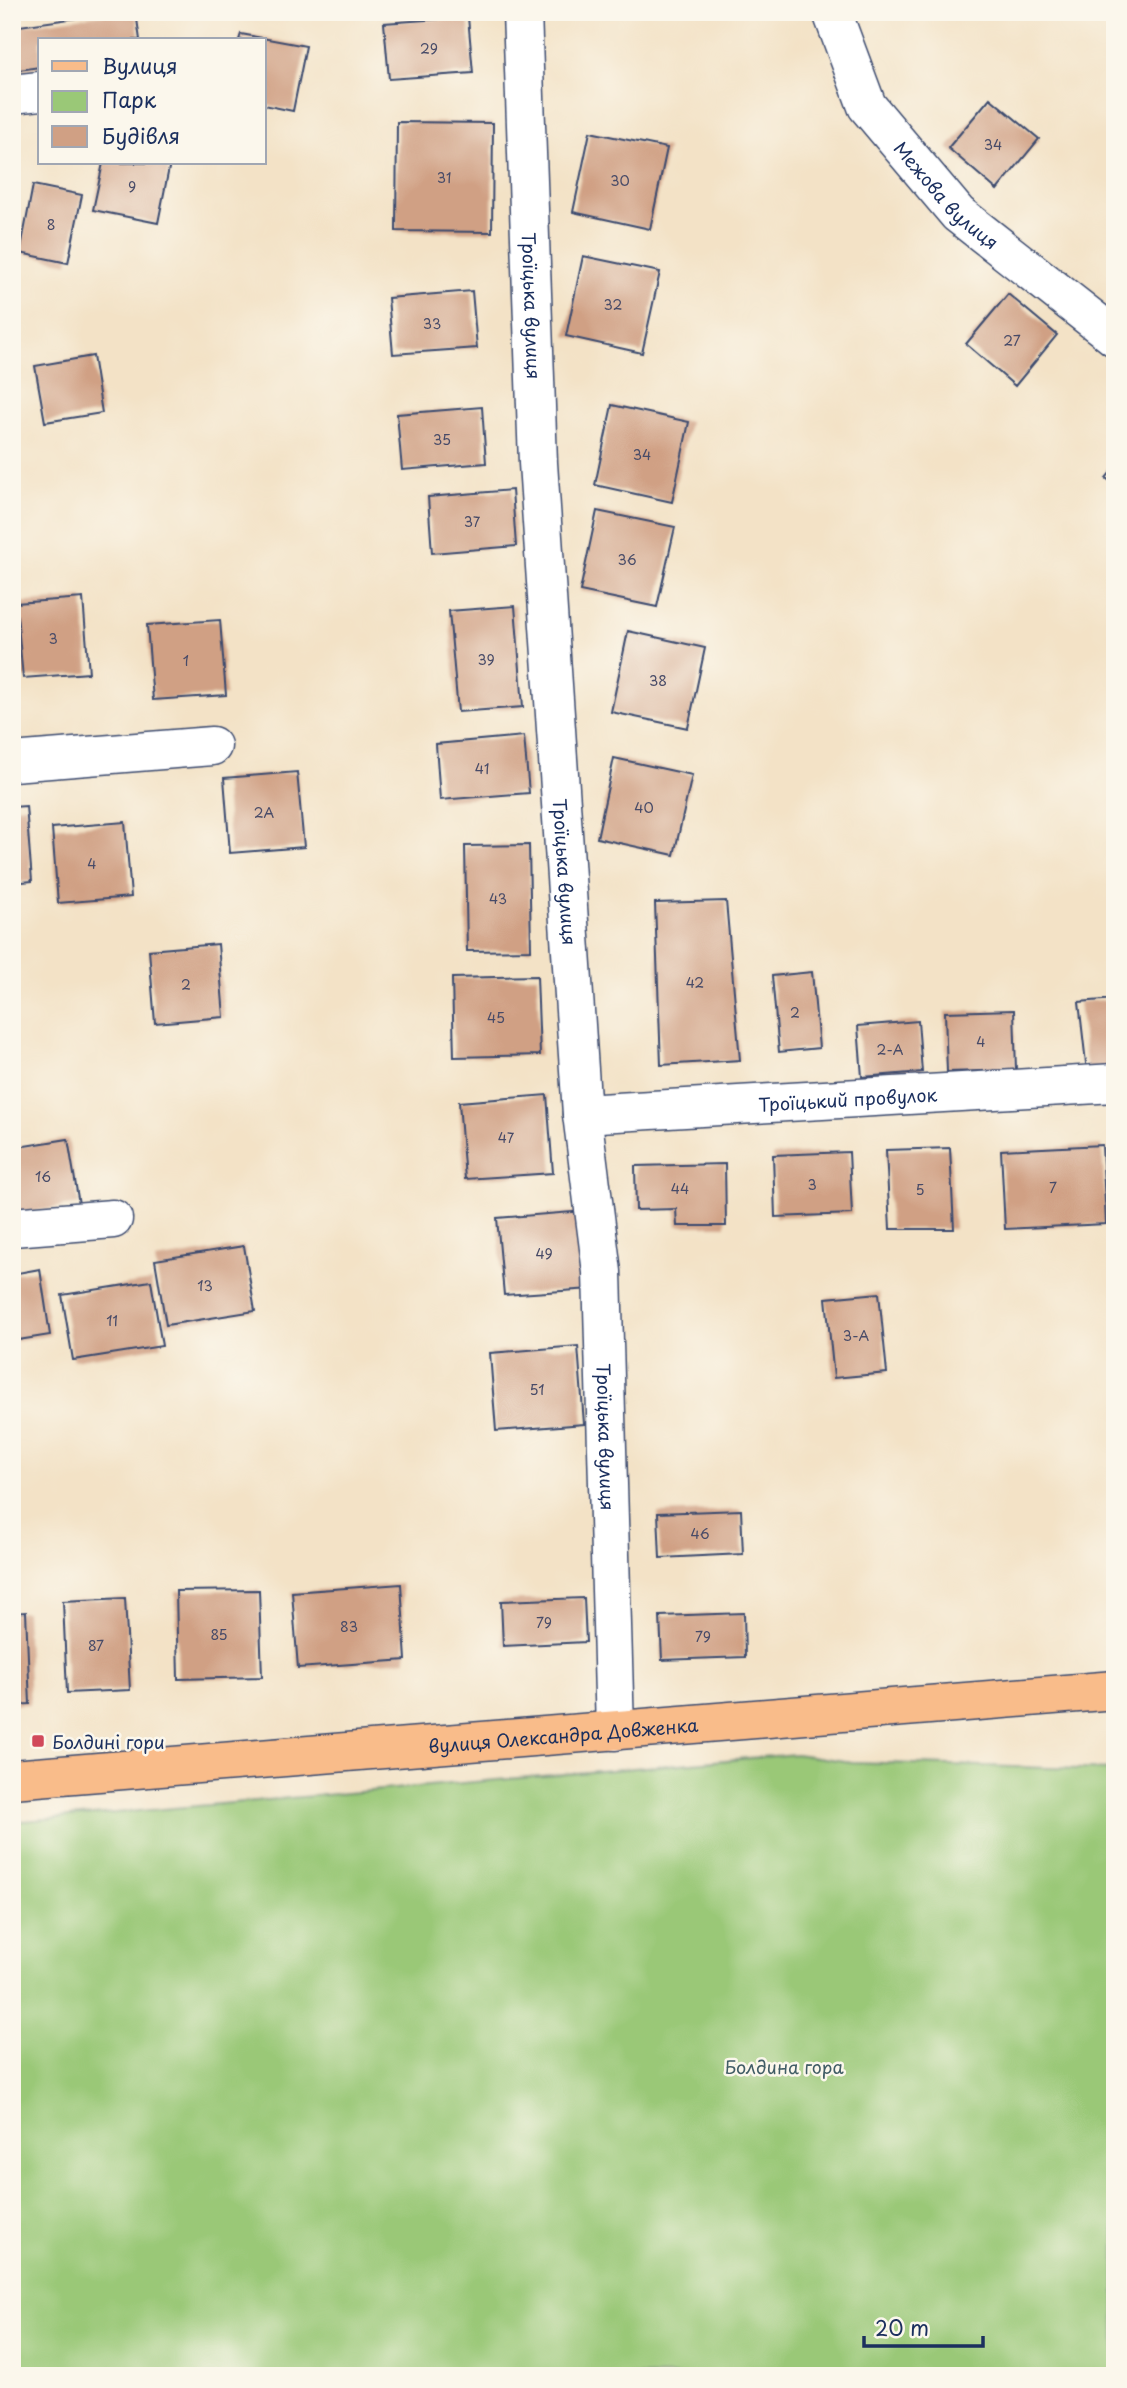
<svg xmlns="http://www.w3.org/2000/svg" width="1127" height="2388" font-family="'Playpen Sans',sans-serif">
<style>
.green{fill:#9ac877;stroke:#5a7c6a;stroke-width:2}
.building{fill:#d0a084}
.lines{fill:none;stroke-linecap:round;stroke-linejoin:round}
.minor-casing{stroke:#3b4a6e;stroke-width:41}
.major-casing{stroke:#3b4a6e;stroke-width:41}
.minor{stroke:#fff;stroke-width:38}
.major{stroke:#f9bc8a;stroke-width:38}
.poi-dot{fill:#d1495b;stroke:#fbf7ec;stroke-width:2.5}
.labels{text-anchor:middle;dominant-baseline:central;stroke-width:5;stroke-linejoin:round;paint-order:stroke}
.number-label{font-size:14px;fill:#484b68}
.street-label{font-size:18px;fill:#1b2f5e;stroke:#fbf7ec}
.poi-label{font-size:18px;fill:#1b2f5e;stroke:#fbf7ec;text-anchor:start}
.park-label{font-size:18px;fill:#415d66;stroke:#fbf7ec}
</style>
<rect width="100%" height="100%" fill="#fbf7ec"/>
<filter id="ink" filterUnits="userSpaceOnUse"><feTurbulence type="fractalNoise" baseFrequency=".0143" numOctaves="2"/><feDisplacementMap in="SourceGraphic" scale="14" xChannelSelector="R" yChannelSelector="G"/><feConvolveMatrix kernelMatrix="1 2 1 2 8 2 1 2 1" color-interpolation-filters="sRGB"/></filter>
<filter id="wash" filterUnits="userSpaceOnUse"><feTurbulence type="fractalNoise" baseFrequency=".00686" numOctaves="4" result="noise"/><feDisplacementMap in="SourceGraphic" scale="28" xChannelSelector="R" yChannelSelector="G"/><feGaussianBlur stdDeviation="1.57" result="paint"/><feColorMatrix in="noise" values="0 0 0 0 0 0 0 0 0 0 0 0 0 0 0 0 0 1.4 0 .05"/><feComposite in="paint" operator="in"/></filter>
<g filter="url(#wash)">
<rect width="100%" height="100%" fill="#f3e2c6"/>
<path class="green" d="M796,1754l56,8 263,8v606h-1103v-554z"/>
<g id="blocks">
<path class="building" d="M120,12h16l4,28h-100v27l-28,4v-44z
M468,17l5,56 -84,6 -5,-56z
M241,34l65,12 -13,65 -29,-6v-65h-25z
M990,98l49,41 -42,51 -49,-42z
M397,122l96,1 -1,109 -96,-1z
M590,132l77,16 -17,81 -77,-17z
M103,163h67l-12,60 -65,-13z
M33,185l49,10 -14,68 -48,-10z
M583,256l77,16 -18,81 -76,-17z
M472,291l5,57 -84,6 -5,-56z
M1008,294l49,41 -42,51 -49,-42z
M93,356l9,57 -57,9 -10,-56z
M612,405l77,17 -17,80 -77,-17z
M482,407l4,56 -84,7 -5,-56z
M1115,467v18l-9,-7z
M512,490l4,56 -84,7 -4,-56z
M597,511l78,16 -18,80 -77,-16z
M83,598l6,75 -66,5 -7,-75z
M515,606l8,101 -65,5 -9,-101z
M220,620l6,75 -73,5 -6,-75z
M628,631l77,17 -17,80 -77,-16z
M524,736l5,57 -89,7 -4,-56z
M614,758l78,17 -18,80 -77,-17z
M297,772l7,75 -74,6 -6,-75z
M26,806l6,75 -20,2v-76z
M125,822l6,75 -73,6 -6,-75z
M529,845l2,105 -64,1 -2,-105z
M726,901l14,159 -79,5 -6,-162z
M218,944l6,73 -69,6 -6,-73z
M812,972l7,76 -40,4 -7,-76z
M537,976l3,79 -86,2 -2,-79z
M1115,999v70l-28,3 -8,-70z
M1014,1010l2,60 -69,2 -2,-60z
M918,1021l4,51 -60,5 -4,-51z
M547,1095l6,78 -88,6 -6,-77z
M68,1139l11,65 -67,11v-67z
M1102,1145l4,79 -101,5 -4,-79z
M950,1148l4,81h-64l-4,-79z
M849,1152l3,62 -77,3 -2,-62z
M725,1164l1,62h-49l-1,-17 -40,1 -1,-44z
M585,1211l6,78 -87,6 -7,-77z
M244,1246l11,65 -89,14 -11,-65z
M40,1269l10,66 -38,6v-67z
M151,1281l11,65 -89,14 -11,-65z
M879,1293l8,80 -53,5 -8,-80z
M578,1346l6,78 -88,7 -6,-78z
M741,1510l2,44 -83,4 -2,-45z
M401,1584l5,76 -108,8 -6,-76z
M259,1590l3,87 -84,2 -2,-88z
M125,1598l5,92 -63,3 -4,-92z
M584,1598l2,44 -83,4 -2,-45z
M26,1612l4,92 -18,1v-92z
M744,1613l1,44 -83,3 -2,-44z"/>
</g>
</g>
<g filter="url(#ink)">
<use href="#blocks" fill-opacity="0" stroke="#3b4a6e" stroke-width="2"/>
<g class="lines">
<g class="minor-casing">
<g id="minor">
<path id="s1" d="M522,12l16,451 44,651 20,158 13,459"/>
<path id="s2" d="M832,12l35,94 91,108 157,123"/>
<path d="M12,94l28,-3"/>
<path d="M12,762l200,-16"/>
<path id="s3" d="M582,1114l533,-31"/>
<path d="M12,1227l101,-8"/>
</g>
</g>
<g class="major-casing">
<g id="major">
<path id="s4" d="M12,1779l1103,-89"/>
</g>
</g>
<use href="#minor" class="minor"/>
<use href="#major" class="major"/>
</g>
</g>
<rect class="poi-dot" x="31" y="1734" width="14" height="14" rx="3.5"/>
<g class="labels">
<g class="number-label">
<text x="429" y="48">29</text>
<text x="993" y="144">34</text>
<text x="444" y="177">31</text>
<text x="620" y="180">30</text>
<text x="132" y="186">9</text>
<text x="51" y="224">8</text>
<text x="613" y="304">32</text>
<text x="432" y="323">33</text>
<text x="1012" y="340">27</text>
<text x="442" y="439">35</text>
<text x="642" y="454">34</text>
<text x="472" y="521">37</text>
<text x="627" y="559">36</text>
<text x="53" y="638">3</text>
<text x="486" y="659">39</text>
<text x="186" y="660">1</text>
<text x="658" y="680">38</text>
<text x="482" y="768">41</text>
<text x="644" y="807">40</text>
<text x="264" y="812">2А</text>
<text x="92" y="863">4</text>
<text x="498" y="898">43</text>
<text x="695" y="982">42</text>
<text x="186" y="984">2</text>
<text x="795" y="1012">2</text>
<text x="496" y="1017">45</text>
<text x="981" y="1041">4</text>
<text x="890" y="1049">2-А</text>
<text x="506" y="1137">47</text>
<text x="43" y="1176">16</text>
<text x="812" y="1184">3</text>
<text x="1053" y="1187">7</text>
<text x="680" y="1188">44</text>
<text x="920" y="1189">5</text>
<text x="544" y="1253">49</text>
<text x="205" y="1285">13</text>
<text x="112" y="1320">11</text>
<text x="856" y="1335">3-А</text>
<text x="537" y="1389">51</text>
<text x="700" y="1533">46</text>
<text x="544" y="1622">79</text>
<text x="349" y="1626">83</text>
<text x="219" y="1634">85</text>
<text x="703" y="1636">79</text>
<text x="96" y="1645">87</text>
</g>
<g class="street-label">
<text stroke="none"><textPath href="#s2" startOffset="220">Межова вулиця</textPath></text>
<text stroke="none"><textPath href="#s1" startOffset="294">Троїцька вулиця</textPath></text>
<text stroke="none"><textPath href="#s1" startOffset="861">Троїцька вулиця</textPath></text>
<text stroke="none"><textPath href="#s3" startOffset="266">Троїцький провулок</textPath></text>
<text stroke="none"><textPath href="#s1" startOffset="1428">Троїцька вулиця</textPath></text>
<text stroke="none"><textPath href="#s4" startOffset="553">вулиця Олександра Довженка</textPath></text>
</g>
<g class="poi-label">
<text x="52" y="1741">Болдині гори</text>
</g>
<g class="park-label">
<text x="784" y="2066">Болдина гора</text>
</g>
</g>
<rect width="1127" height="2388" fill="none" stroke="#fbf7ec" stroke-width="42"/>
<rect x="38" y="38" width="228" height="126" fill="#fbf7ec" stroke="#a1a7b3" stroke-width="2"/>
<rect x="52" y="61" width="35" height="10" fill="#f9bc8a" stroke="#a1a7b3" stroke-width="2"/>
<text x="102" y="74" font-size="21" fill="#1b2f5e">Вулиця</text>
<rect x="52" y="91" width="35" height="21" fill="#9ac877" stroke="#a1a7b3" stroke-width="2"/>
<text x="102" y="108" font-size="21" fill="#1b2f5e">Парк</text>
<rect x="52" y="126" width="35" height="21" fill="#d0a084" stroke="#a1a7b3" stroke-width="2"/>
<text x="102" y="144" font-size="21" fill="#1b2f5e">Будівля</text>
<path d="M864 2336v10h119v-10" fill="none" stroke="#1b2f5e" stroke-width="3.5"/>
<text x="875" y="2336" font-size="21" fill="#1b2f5e" stroke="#fbf7ec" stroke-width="5" paint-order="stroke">20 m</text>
</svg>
